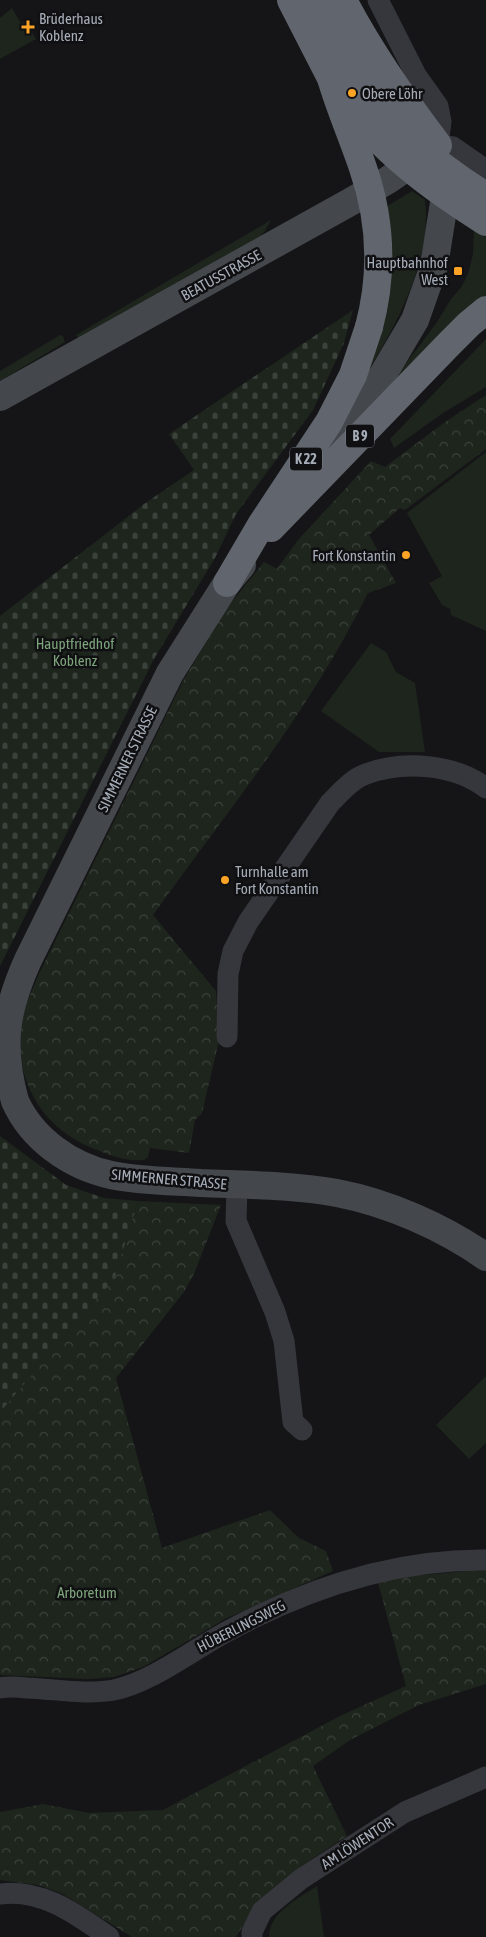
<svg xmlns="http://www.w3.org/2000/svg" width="486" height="1937" font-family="'Asap Condensed',sans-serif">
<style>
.green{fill:#1d251d}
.forest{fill:url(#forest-crowns)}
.cemetery{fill:url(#cemetery-stones)}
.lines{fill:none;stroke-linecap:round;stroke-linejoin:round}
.street{stroke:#36373c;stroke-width:21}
.secondary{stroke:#44474c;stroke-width:28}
.highway{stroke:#61666e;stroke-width:28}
.highway-bridge{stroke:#61666e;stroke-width:28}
.poi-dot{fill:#fda427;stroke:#101012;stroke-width:2}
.labels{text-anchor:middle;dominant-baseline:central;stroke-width:5;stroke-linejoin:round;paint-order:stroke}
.shield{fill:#101012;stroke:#797e86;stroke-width:1}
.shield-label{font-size:14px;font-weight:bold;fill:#a6adb8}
.poi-label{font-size:15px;fill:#a6adb8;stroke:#101012;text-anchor:start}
.street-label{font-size:15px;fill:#a6adb8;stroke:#101012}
.park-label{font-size:15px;fill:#7da47c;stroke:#101012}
</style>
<defs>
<pattern id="forest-crowns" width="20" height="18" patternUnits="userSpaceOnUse" patternTransform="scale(1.25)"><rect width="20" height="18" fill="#1d251d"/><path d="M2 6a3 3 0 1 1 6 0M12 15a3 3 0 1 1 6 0" fill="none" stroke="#3b423c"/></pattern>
<pattern id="cemetery-stones" width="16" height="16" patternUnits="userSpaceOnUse" patternTransform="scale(1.25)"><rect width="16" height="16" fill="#1d251d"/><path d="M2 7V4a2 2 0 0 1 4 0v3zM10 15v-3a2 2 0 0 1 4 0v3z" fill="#3b423c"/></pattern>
</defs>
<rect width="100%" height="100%" fill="#151517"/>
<path class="green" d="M12,8l9,15 4,-2 11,18 -36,20v-41z
M412,191l13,9c8,64 -34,135 -67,187l26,-179z
M271,220l-6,11 -9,9 -177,99 -3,-4z
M474,229l12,8v58l-7,4 -122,127 63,-81 17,-23 14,-23 11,-13 6,-12 5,-20z
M60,335l3,1 2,6 -65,39v-10z
M486,339v48l-43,26 -49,35 -4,-9z
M486,452v179l-35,-16 -1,-6 -8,-4 -13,-22 13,-7 -35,-63z
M371,643l15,9 10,20 19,11 10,69h-46l-58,-41z
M486,1376v67l-17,16 -33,-34z
M317,1886l7,51h-55c1,-26 29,-38 48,-51z"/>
<path class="forest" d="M486,395v54l-81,61 -5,-2 -31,27 27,48 -28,10c-57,116 -140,218 -215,322l63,76 3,50 -17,72 -7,7 -6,33 -39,-5 -2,9 -4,3c-18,2 -35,-5 -52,-12 -52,-21 -79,-71 -71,-127 2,-14 11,-29 16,-43l147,-299 43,-71 37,-46 13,7 21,-29 73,-79 14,6 60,-45z
M138,1201l83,4 -27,69 -10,18 -68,86 46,170 108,-38 29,28 27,13 7,20 -108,48 -82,48 -29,10 -26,2 -88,-4v-263l113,-133z
M481,1570l5,1v113l-67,21 -69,35 -37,26 34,70c-45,29 -83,53 -111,101h-104l-71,-44 -23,-8 -38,-5v-68l43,-8 46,9 74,-3 177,-94 66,-30 -29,-107z"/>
<path class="cemetery" d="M353,310l-9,33 -31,67 -77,104 -21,44 -61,101 -154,307v-350l144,-112 50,-34 -25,-36z
M0,1136l66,49 38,13 34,3 -24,78 -114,133z"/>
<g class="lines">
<path class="street" d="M378,0l38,75 22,31 3,16 -3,23 15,2 33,23
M227,1037l1,-63 5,-23 15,-29 82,-119c11,-11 22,-24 36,-29 37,-14 89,-10 120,14
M237,1185l-1,36 39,91 9,29 9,81 9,8
M0,1688c9,-2 18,-1 27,0 28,1 59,7 87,2 38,-8 80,-41 114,-59 80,-43 167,-72 258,-71
M0,1894c42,-6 77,21 109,43
M252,1937v-5l10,-21 39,-32 104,-67 81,-35"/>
<path class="secondary" d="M0,397l352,-196 36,-21 38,-26
M307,479l75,-103 33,-56 19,-54 12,-76 -2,-15
M242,565l-15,18 -57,90 -142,287c-23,51 -28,86 -13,141 17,38 55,65 96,74 29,6 60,6 90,8 45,2 92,2 136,10 52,10 106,34 149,64"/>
<path class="highway" d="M291,0l40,78
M343,0c27,52 60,99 95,145
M271,528l178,-184 20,-20 17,-14
M227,583l34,-58 68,-103 24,-47 16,-48"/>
<path class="highway-bridge" d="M314,0c14,28 27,55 45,81 33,47 78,85 127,115
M331,78c9,31 22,60 32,90 18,52 20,106 6,159
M344,98c36,52 89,91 142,124"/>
</g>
<g class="poi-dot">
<path d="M25.5 19.5h5v5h5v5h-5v5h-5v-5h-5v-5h5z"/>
<circle cx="352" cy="93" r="5"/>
<rect x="453" y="266" width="10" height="10" rx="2.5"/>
<circle cx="406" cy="555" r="5"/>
<circle cx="225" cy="880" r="5"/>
</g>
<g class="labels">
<g class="shield">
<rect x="346" y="424.5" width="28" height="23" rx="4"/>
<rect x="290" y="447.5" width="32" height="23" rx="4"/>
</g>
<g class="shield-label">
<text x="360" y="436">B 9</text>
<text x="306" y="459">K 22</text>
</g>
<g class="poi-label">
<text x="39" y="18">Brüderhaus<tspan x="39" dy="17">Koblenz</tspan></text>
<text x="362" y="93">Obere Löhr</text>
<text x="448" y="262" text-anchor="end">Hauptbahnhof<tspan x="448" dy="17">West</tspan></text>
<text x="396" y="555" text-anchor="end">Fort Konstantin</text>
<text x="235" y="871">Turnhalle am<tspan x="235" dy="17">Fort Konstantin</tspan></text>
</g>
<g class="street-label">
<text transform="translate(221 275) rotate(-29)">BEATUSSTRASSE</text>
<text transform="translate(127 759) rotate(-64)">SIMMERNER STRASSE</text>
<text transform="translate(169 1179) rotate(5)">SIMMERNER STRASSE</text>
<text transform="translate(241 1626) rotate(-27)">HÜBERLINGSWEG</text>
<text transform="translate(357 1843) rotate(-33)">AM LÖWENTOR</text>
</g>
<g class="park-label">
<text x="75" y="643">Hauptfriedhof<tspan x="75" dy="17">Koblenz</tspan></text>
<text x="87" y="1592">Arboretum</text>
</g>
</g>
</svg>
